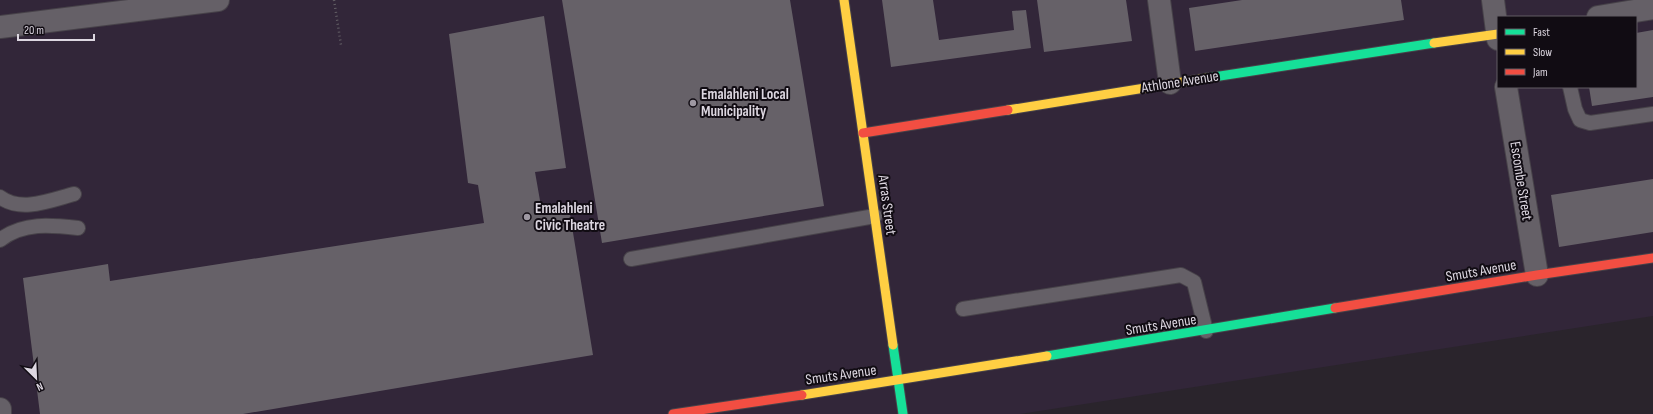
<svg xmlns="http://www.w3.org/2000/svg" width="1653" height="414" font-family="'Sofia Sans Condensed',sans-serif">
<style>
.built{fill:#322639;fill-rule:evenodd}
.building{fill:#666168}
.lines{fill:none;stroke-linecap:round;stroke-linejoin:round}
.lane-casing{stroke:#474249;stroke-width:16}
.street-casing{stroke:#474249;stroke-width:24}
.fast-casing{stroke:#474249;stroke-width:11}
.slow-casing{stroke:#474249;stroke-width:11}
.jam-casing{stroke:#474249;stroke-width:11}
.path{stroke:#635f65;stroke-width:2.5;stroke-dasharray:1 3;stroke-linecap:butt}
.lane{stroke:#656067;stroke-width:14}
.street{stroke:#656067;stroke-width:22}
.fast{stroke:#16e098;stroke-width:9}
.slow{stroke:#ffcf43;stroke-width:9}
.jam{stroke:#f24e42;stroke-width:9}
.poi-dot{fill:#9e98a2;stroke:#110c13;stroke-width:1.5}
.labels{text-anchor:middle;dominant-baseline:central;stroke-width:4;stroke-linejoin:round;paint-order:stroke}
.street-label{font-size:15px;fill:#ddd7e1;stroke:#110c13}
.poi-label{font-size:15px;font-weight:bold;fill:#ddd7e1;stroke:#110c13;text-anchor:start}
</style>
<rect width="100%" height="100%" fill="#2a242c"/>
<path class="built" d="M0,0h1653v316l-633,98h-1020zM1498,17h138v70h-138z"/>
<path class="building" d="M562,0h228l34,206 -222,37z
M882,0h51l6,40 75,-10 -2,-19 14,-1 5,38 -140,19z
M1037,0h89l6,41 -88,11z
M1242,0h159l3,20 -209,31 -6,-43z
M544,16l22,152 -31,4 7,40 27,-4 24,147 -350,59h-203l-17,-136 85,-14 2,17 374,-58 -6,-38 -10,-2 -19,-149z
M1653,30v67l-61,9 -3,-19h47v-54z
M1653,179v53l-94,15 -8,-52z"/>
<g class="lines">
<g class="lane-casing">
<path id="lane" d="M1570,87l5,22 5,11 10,3 63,-9
M0,197c21,16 51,3 74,-3
M0,240c23,-18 51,-15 78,-12
M631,259l244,-43
M963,309l218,-34 13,7 12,49"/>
</g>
<g class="street-casing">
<path id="street" d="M1159,0l11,83
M1493,0l5,39
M1598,17l55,-9
M0,27l218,-27
M1506,87l31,188
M0,409v5"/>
</g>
<g class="fast-casing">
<path id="fast" d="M1207,78l227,-35
M893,345l10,69
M1047,356l288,-48"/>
</g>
<g class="slow-casing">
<path id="slow" d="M844,0l49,345
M1434,43l64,-9
M1008,110l199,-32
M802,395l245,-39"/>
</g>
<g class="jam-casing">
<path id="jam" d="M863,133l145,-23
M1335,308l202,-33 116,-17
M673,414l129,-19"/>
</g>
<path class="path" d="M334,0l7,45"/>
<use href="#lane" class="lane"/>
<use href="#street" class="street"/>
<use href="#fast" class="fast"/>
<use href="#slow" class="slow"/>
<use href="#jam" class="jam"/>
</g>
<g class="poi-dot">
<circle cx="693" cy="103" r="4"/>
<circle cx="527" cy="217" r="4"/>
</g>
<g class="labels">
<g class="street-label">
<text transform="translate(1180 82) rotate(-9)">Athlone Avenue</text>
<text transform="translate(1521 181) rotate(81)">Escombe Street</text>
<text transform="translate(887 205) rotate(82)">Arras Street</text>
<text transform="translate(1481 271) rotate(-10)">Smuts Avenue</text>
<text transform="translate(1161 325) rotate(-9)">Smuts Avenue</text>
<text transform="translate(841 375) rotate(-8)">Smuts Avenue</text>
</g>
<g class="poi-label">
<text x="701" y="94">Emalahleni Local<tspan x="701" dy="17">Municipality</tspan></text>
<text x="535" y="208">Emalahleni<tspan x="535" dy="17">Civic Theatre</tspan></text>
</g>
</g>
<rect x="1497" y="16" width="140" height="72" fill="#110c13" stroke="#635d65"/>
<rect x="1505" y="29" width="20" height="6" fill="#16e098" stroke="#635d65"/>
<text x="1533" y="36" font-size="12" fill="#ddd7e1">Fast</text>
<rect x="1505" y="49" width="20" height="6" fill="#ffcf43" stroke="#635d65"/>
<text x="1533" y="56" font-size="12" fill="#ddd7e1">Slow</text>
<rect x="1505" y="69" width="20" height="6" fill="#f24e42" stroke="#635d65"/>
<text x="1533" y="76" font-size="12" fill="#ddd7e1">Jam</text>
<g transform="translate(36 378) rotate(156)" stroke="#110c13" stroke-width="3" paint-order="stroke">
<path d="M0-3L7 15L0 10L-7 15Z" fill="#ddd7e1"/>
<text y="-6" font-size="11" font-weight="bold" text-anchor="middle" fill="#ddd7e1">N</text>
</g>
<path d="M18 34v6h76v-6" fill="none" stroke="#ddd7e1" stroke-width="2"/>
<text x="24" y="34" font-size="12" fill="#ddd7e1" stroke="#110c13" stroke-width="3" paint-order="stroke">20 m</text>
</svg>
